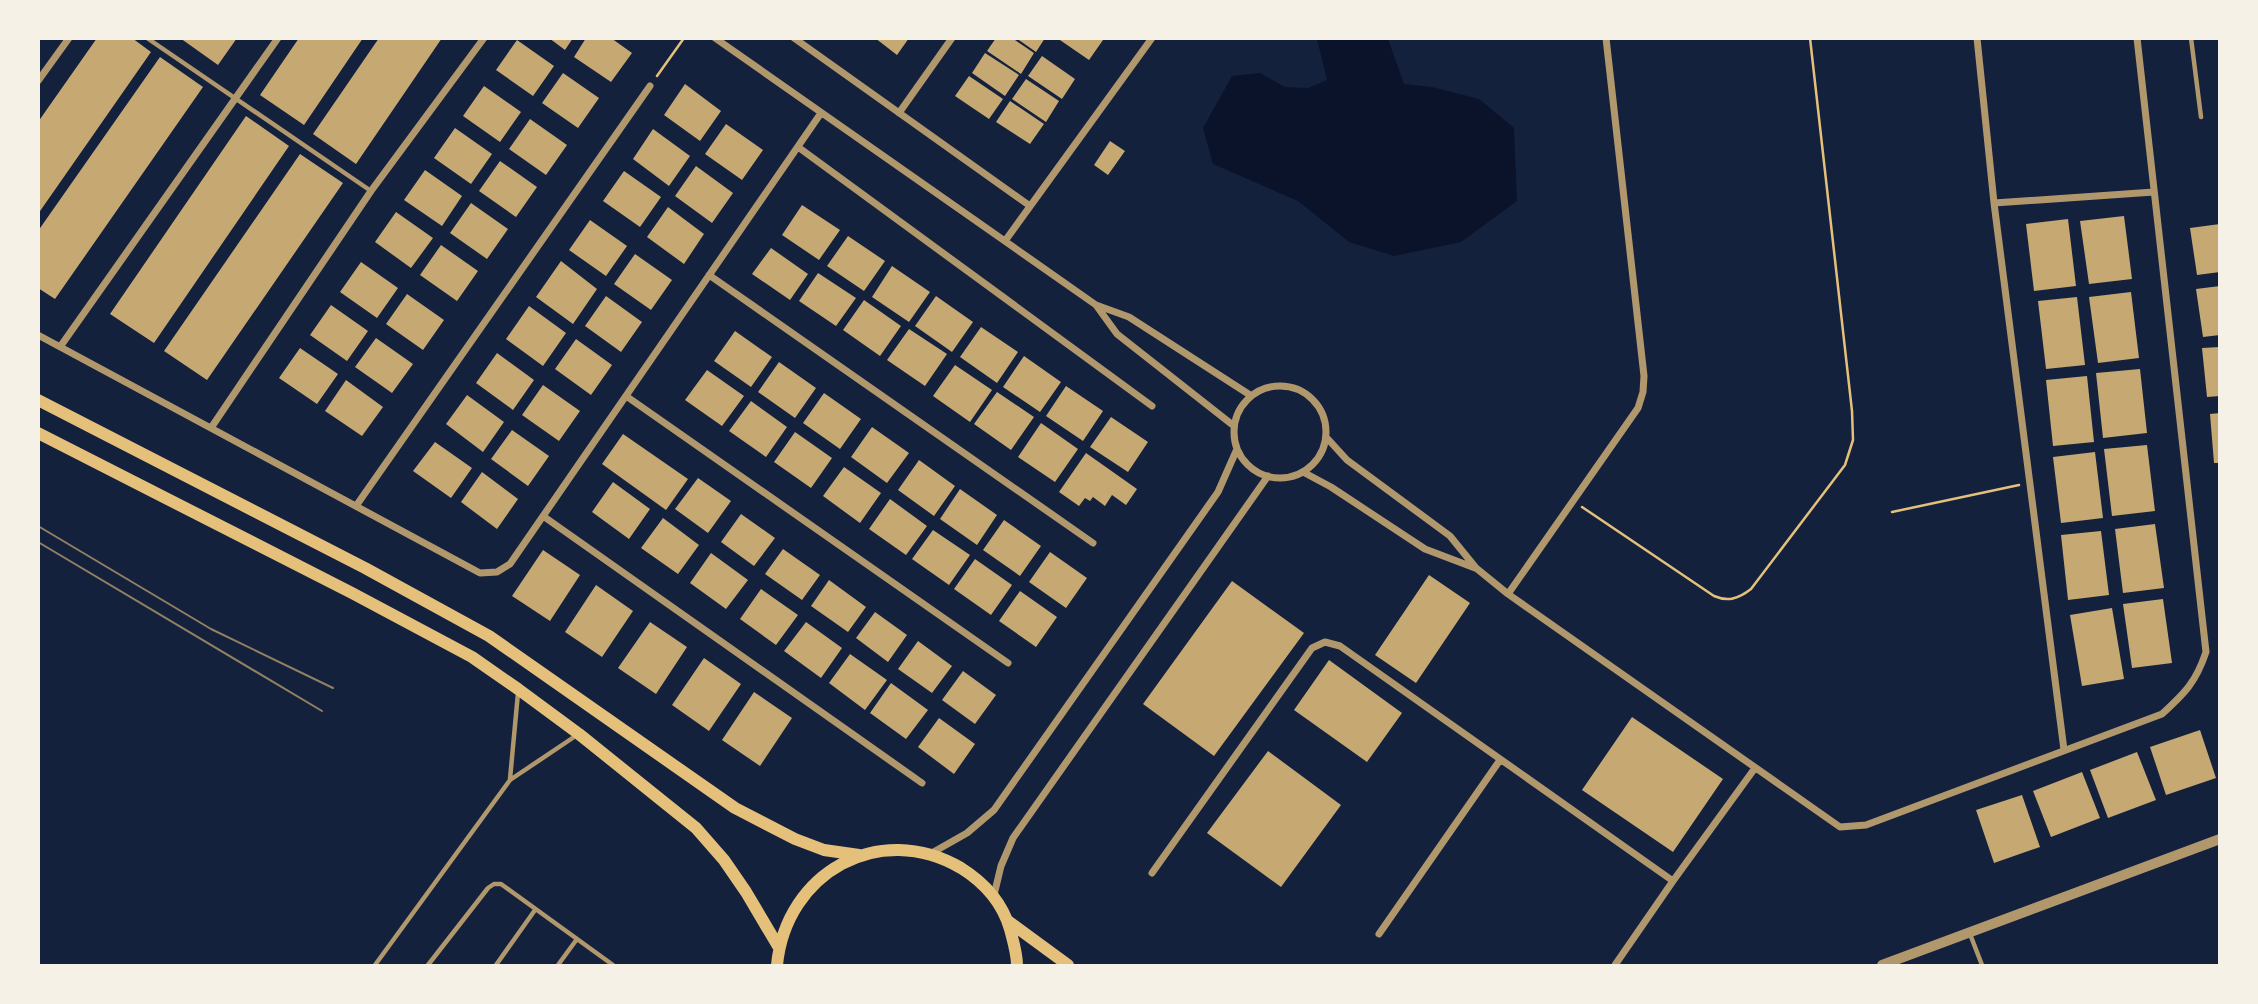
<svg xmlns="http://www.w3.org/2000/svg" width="2258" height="1004" font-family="Roboto,sans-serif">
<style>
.water{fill:#0b132b}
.building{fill:#c6a872}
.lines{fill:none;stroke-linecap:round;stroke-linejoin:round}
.path{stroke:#e5c07b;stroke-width:2.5}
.service{stroke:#b1986c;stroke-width:4.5}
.minor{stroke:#b1986c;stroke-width:7}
.tertiary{stroke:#b1986c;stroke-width:10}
.primary{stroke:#e5c07b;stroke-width:12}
.tram{stroke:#918062;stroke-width:2}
</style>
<rect width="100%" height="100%" fill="#14213d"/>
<path class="water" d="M1317,39h71l16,45 28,3 47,12 35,29 3,73 -56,41 -67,14 -45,-14 -51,-41 -85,-37 -10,-36 29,-52 28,-3 25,14 23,1 19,-8z"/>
<path class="building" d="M97,38h35l19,14 -113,162v-92z
M180,38h57l-19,27z
M299,38h64l-59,87 -44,-30z
M379,38h63l-86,126 -43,-30z
M549,38h24l-8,12z
M586,38h25l21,15 -21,29 -37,-25z
M875,38h34l-12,17z
M996,38h16l22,15 -13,21 -34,-23z
M1016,38h29l-9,14z
M1057,38h44l2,2 -14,20z
M517,40l37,26 -21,30 -37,-26z
M985,53l34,22 -14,21 -33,-23z
M1042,56l33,23 -13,20 -34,-23z
M160,57l43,30 -148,212 -17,-11v-57z
M563,73l36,25 -21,30 -36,-25z
M969,76l34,23 -14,20 -34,-23z
M1026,79l33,22 -13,21 -34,-23z
M685,84l36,27 -21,30 -36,-26z
M484,86l37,26 -21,30 -37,-26z
M1010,101l34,23 -14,20 -34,-22z
M246,116l43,30 -135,197 -44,-29z
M530,119l37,26 -21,30 -37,-26z
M726,124l37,26 -21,30 -37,-26z
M455,128l37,26 -21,30 -37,-26z
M653,129l37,27 -21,30 -36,-27z
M1110,141l15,10 -17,24 -14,-10z
M300,154l43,29 -136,197 -43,-29z
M500,161l37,26 -21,30 -37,-26z
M696,166l37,27 -21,30 -37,-27z
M425,170l37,26 -20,30 -38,-26z
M624,171l37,26 -21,30 -37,-26z
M471,203l37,26 -21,30 -37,-26z
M802,205l38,25 -21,30 -37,-25z
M668,207l36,27 -20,30 -37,-27z
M396,212l37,26 -22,30 -36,-26z
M2124,216l8,63 -43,5 -9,-63z
M2068,219l8,67 -42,5 -8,-67z
M590,220l37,26 -21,30 -37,-26z
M2220,224v48l-23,3 -7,-47z
M848,236l37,25 -21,30 -37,-25z
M441,245l37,26 -21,30 -37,-26z
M771,248l37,26 -18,26 -38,-26z
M635,254l37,26 -21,30 -37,-26z
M561,261l36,28 -24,35 -37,-27z
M361,262l37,26 -21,30 -37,-26z
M892,266l38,26 -21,30 -37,-25z
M818,273l38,25 -20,28 -37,-25z
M2220,286v49l-17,2 -7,-48z
M2131,292l8,66 -41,5 -9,-66z
M407,294l37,26 -21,30 -37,-26z
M606,296l36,26 -21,30 -36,-26z
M936,296l37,26 -21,30 -37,-26z
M2077,297l8,68 -39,4 -8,-68z
M864,300l37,26 -21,30 -37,-26z
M331,305l37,26 -21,30 -37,-26z
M529,306l37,27 -23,33 -37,-27z
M981,327l37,25 -21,31 -37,-26z
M909,329l38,25 -22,32 -38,-26z
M735,331l37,26 -21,30 -37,-26z
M376,338l37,26 -21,29 -37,-26z
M576,339l36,26 -21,30 -36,-26z
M2220,347v49l-13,1 -5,-49z
M300,348l38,26 -21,30 -38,-26z
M497,353l37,27 -21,30 -37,-27z
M1024,356l37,26 -21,30 -37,-25z
M779,362l37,26 -21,30 -37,-26z
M955,365l37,25 -22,32 -37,-26z
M2140,369l7,64 -44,5 -7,-65z
M707,370l37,26 -22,30 -37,-26z
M2087,376l7,66 -41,4 -7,-66z
M346,380l37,27 -21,29 -37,-25z
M543,385l37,26 -21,30 -37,-26z
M1066,386l37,25 -20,30 -37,-25z
M997,392l37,25 -23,33 -37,-26z
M824,393l37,26 -21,30 -37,-26z
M467,395l37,27 -21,30 -37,-28z
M751,401l36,26 -21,30 -37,-26z
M2220,413v50h-6l-4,-49z
M1111,417l37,25 -20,30 -38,-25z
M1041,423l37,26 -23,33 -37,-25z
M872,427l37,26 -22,30 -36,-26z
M512,430l37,26 -21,30 -37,-27z
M795,432l37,26 -21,30 -37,-26z
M623,434l65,45 -22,31 -64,-46z
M435,442l37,26 -21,30 -38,-27z
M2147,445l8,66 -43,5 -8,-67z
M2095,452l8,66 -42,5 -8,-66z
M1086,453l51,36 -11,16 -14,-10 -7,11 -12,-9 -3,4 -5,-3 -6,8 -20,-14z
M919,460l36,26 -21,30 -36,-26z
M844,467l37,26 -21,30 -37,-27z
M482,472l36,27 -21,30 -36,-27z
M698,478l33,23 -23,32 -33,-24z
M613,482l37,27 -21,30 -37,-27z
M960,489l37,26 -20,30 -37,-26z
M890,499l37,27 -21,29 -37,-26z
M741,514l34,24 -21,28 -33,-24z
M663,518l36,27 -21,29 -37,-26z
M1004,520l37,26 -21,30 -37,-26z
M2155,524l9,64 -41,5 -8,-64z
M933,530l37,25 -21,30 -37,-26z
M2101,531l8,64 -41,5 -7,-65z
M783,549l37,26 -18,25 -37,-26z
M543,550l37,25 -30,46 -38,-25z
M1050,552l37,26 -21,30 -37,-26z
M711,553l37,27 -22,29 -36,-26z
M975,559l37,26 -21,30 -37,-26z
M1429,575l41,28 -54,80 -41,-28z
M829,580l37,27 -18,25 -37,-26z
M1232,581l72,52 -90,123 -71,-52z
M596,585l37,26 -31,46 -37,-25z
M761,589l37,26 -22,30 -36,-26z
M1020,591l37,26 -21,30 -37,-26z
M2163,599l9,64 -40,5 -9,-64z
M2112,608l12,71 -42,7 -12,-71z
M875,612l32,23 -19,27 -32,-24z
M650,622l37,25 -31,47 -38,-26z
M806,622l36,26 -21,30 -37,-27z
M918,641l34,25 -20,27 -34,-24z
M850,654l37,26 -22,30 -36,-27z
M704,658l37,26 -32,47 -37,-26z
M1329,660l73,53 -35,49 -73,-52z
M963,671l33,24 -21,29 -33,-24z
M891,683l37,27 -22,29 -36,-26z
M754,692l38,26 -32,48 -38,-26z
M1632,717l91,62 -50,73 -91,-62z
M939,718l36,26 -21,30 -36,-27z
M2200,730l16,48 -50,17 -16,-48z
M1268,751l73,54 -60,82 -74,-54z
M2137,752l19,48 -48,18 -18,-48z
M2082,772l18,46 -49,19 -18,-46z
M2022,795l18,52 -46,16 -18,-53z"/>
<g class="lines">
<path class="path" d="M657,76l27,-38
M1582,507l132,89c14,6 24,3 37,-7l94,-124 8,-25 -1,-29 -42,-373
M1892,512l127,-27"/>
<path class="service" d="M147,38l224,153
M2191,38l10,79
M510,779l8,-86
M1970,934l12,31
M375,965l135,-185 67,-45
M428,965l60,-77 6,-4h7l112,81
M496,965l39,-55
M558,965l19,-26"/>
<path class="minor" d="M715,38l381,267 33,12 121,78
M794,38l236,168
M1977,38l17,165 70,547
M38,81l31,-43
M899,113l53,-75
M798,147l354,259
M1994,203l160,-11
M1005,241l147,-203
M709,275l384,268
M1096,305l21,29 117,92
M38,335l442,238 17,-1 13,-8 311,-451
M60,347l218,-309
M1234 432a46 46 0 1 1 92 0a46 46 0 1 1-92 0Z
M626,396l382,267
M211,428l160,-237 113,-153
M1326,437l21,23 103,76 26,32 32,26 332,233 26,-2 296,-111c23,-21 34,-32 44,-62l-69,-614
M1303,472l28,15 94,62 50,19
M356,506l294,-420
M543,516l379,267
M1508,594l130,-186 5,-16 1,-16 -38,-338
M930,854l37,-21 27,-23 224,-318 19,-43
M1152,873l160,-225 13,-6 15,4 333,235
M994,895l7,-29 12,-28 255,-362
M1379,934l121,-174
M1615,965l58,-84 82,-113"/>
<path class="tertiary" d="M1882,965l338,-126"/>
<path class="primary" d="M38,400l327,168 124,68 246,172 60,31 29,11 35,5
M38,433l314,160 120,64 46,32 61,45 117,94 28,32 22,32 32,54
M1008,921l60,44
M777,965c9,-92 102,-145 184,-97 24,15 41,34 49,61 3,12 7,24 7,36"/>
<path class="tram" d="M38,526l173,103 122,59
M38,542l284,169"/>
</g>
<rect width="2258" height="1004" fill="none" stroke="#f6f1e7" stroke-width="80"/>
</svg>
